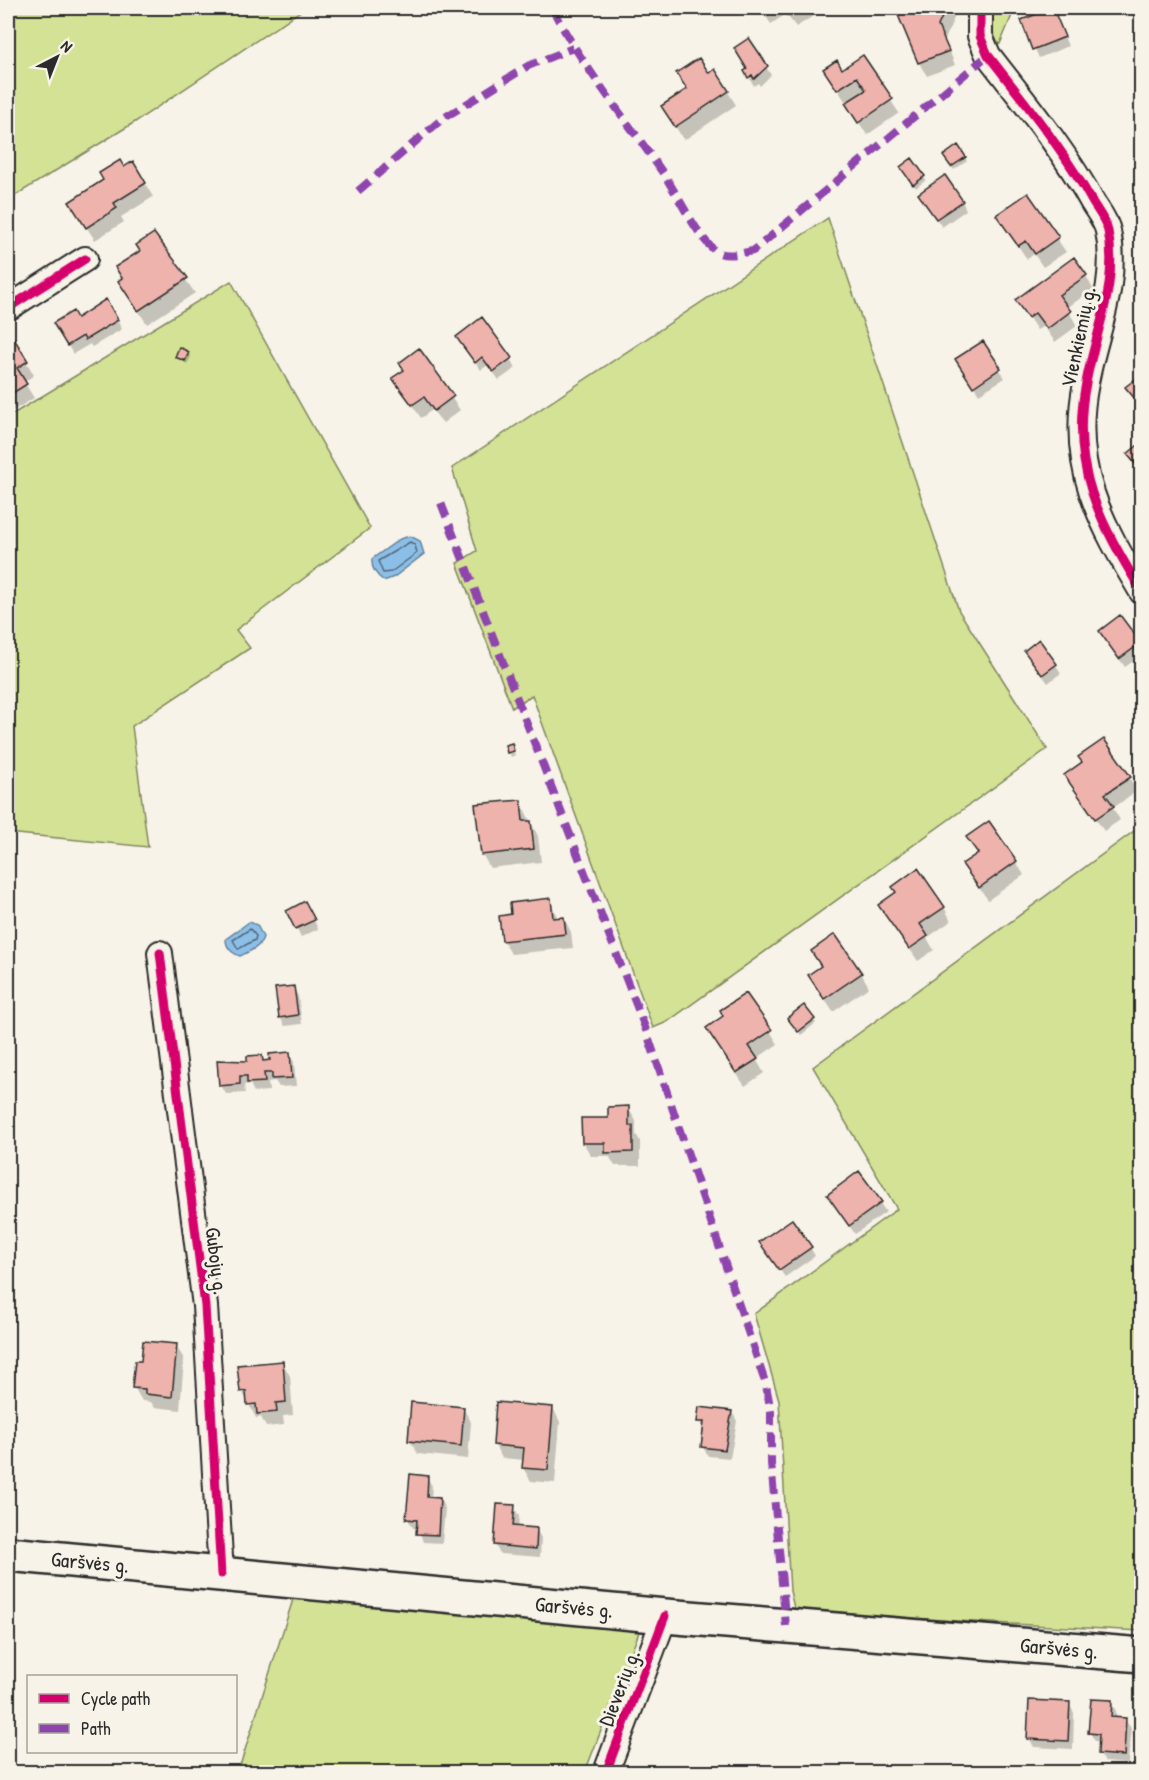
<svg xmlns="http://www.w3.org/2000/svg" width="1149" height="1780" font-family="'Patrick Hand',sans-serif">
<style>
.green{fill:#d4e295;stroke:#808660;stroke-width:1.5}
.water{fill:#8cbfe8;stroke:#65849c;stroke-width:1.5}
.shadow{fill:#0003}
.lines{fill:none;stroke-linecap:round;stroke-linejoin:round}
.shore{stroke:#526677;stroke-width:1.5}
.building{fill:#eeb3ac;stroke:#2b2b2b;stroke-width:1.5}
.minor-casing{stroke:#2b2b2b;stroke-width:28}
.secondary-casing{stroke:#2b2b2b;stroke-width:38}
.minor{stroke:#f7f3e8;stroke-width:24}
.secondary{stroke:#f7f3e8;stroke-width:33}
.quiet{stroke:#8e44ad;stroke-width:8;stroke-dasharray:15 8;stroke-linecap:butt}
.cycleway-casing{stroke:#f7f3e8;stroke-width:13}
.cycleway{stroke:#d6006c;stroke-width:9}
.labels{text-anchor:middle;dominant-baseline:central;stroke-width:6;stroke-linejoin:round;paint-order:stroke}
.street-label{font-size:21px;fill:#2b2b2b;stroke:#f7f3e8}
</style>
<rect width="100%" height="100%" fill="#f7f3e8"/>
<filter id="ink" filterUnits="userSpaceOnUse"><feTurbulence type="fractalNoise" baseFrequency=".0167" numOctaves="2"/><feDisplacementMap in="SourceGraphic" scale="12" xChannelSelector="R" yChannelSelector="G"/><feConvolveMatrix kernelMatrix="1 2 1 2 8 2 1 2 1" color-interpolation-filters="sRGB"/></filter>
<g filter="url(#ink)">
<path class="green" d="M8,8h297l-170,114 -127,78z
M993,8h22l-15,36 -12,-7z
M828,218l131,393 88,138 -380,273 -14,6 -121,-333 -20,13 -55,-145 20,-12 -25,-83z
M231,281l139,247 -134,102 14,18 -118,78 16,121 -140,-14v-416z
M1141,826v805l-346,-19 -5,-21 -11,-191 -25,-86 143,-105 -84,-142z
M296,1590l347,32 -58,150h-347z"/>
<path class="water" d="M410,536l10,5 4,13 -30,23 -10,4c-7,-5 -13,-13 -12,-22l28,-20z
M249,922l8,3 6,12c-3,11 -13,14 -23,19 -8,-3 -14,-8 -14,-17z"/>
<path class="shadow" d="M760,8h50l5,7 -19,12 -10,-13 -15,10z
M913,8h35l6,10 -9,22 10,25 -28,11 -8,-13z
M1120,8h12l-9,3z
M1137,8h5v9l-4,-6z
M1052,9l16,37 -29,12 -17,-37z
M862,57l37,56 -32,22 -42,-65 17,1z
M766,67l5,8 -11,11 -2,-3 -4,3 -8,-14z
M715,71l21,34 -52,35 -13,-20z
M957,147l10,14 -13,9 -9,-14z
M124,169l21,14 8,14 -32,20 3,5 -29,18 -16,-24z
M904,171l20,6 2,3 -10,8z
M1027,195l39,57 -23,15 -9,-13 -7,5 -21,-31z
M962,201l4,9 -24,17 -17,-24z
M154,235l41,58 -48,31 -19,-29z
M1086,276l7,13 -26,19 10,18 -22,16 -11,-16 -7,4 -20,-30z
M106,302l16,27 -30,18 -2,-3 -17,10 -18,-30 21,-4z
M482,320l34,48 -17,12 -11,-15 -7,5 -18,-24z
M13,339l21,36 -10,7 10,16 -26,16v-72z
M983,343l22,35 -26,16 -17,-26z
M418,350l42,60 -17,13 -11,-13 -11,8 -27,-39 11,-8z
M188,353l3,4 -4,7 -11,-7z
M1106,640l34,4 2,11 -17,12z
M1031,660l25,5 5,8 -13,10z
M507,746l6,3 2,6 -4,2z
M1129,777l8,14 -24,17 7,12 -16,11 -30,-43z
M520,801l18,35 3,26 -51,6 -8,-14z
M968,837l48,25 8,13 -36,25 -16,-22 7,-23z
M550,900l8,19 6,-1 7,14 2,16 -62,6 -7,-13 9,-25z
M944,907l7,14 -24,17 7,12 -16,11 -30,-43z
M288,911l22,1 8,17 -17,8z
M861,973l8,14 -36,25 -23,-36z
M293,987l5,9 4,28 -17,2 -5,-9z
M814,1020l2,3 -15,12 -10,-13z
M770,1031l8,13 -22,15 8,14 -19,13 -30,-44z
M289,1054l5,8 2,24 -17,1 -4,-6 -7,1 1,9 -15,1 -4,-8 -6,1 1,8 -19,1 -5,-9 27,-23 13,-6 4,6z
M628,1108l8,13v13l4,7v25h-25l-6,-10h-18l-8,-14z
M859,1173l27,39 -31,22 -21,-30z
M810,1247l5,9 -30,21 -19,-26z
M176,1346l8,13 -4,51 -26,-3 -3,-5 -9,-1 -8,-14 8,-24z
M282,1362l8,14 3,39 -10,1 1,9 -18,2 -5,-10 -5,1 -14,-27z
M463,1408l8,14 -3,37 -50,-5 -8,-13z
M553,1408l7,14 -5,61 -24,-2 -8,-13 1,-8 -22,-2 -8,-14z
M732,1412l5,9 -7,37 -22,-2 -5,-9 1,-17 -5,-9z
M427,1477l5,9 -1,13 9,1 5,8 -3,35 -19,-1 -5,-14h-5l-5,-9z
M514,1507l5,9 -1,12 18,1 5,9 -1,19 -40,-3 -5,-9z
M1111,1702l5,9v8l9,1 6,8 -3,36 -23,-2 -5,-8v-12l-5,-1 -5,-8z
M1069,1704l5,9 -1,36 -39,-2 -5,-9z"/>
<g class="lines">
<path class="shore" d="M410,542l5,3 2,8 -26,19 -8,1 -5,-12z
M250,929l6,7 -1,4 -17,9 -5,-9z"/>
</g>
<path class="building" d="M782,8h16l-11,7z
M912,8h34l-8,18 11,25 -31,12 -20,-48z
M1053,8l12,29 -33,13 -11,-30z
M749,38l19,28 -14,13 -2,-4 -4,3 -4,-7 3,-2 -13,-21z
M863,55l30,44 -35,24 -13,-20 21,-13 -9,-13 -20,13 -14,-21 14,-9 5,9z
M699,58l10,15 6,-4 14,22 -54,36 -14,-21 26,-17 -11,-16z
M958,145l8,12 -15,10 -8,-11z
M912,158l13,18 -12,9 -13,-18z
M120,160l4,7 9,-6 13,22 -32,20 3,5 -31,20 -17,-26 34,-22 -4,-7z
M945,175l18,26 -27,18 -18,-25z
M1028,193l31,44 -24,17 -9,-13 -8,5 -22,-31z
M154,233l34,45 -50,33 -20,-30 4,-3 -7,-11 25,-16 -4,-6z
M1074,257l13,18 -28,20 12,16 -24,18 -12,-16 -7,5 -13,-18z
M106,299l12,21 -33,20 -2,-4 -16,10 -14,-23 20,-12 4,7z
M482,317l30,41 -19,14 -11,-15 -7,6 -19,-26z
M13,337l15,24 -11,7 10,16 -19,12v-56z
M983,341l18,27 -28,19 -18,-28z
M179,347l10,5 -4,9 -10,-4z
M419,348l35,48 -20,15 -10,-14 -12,8 -20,-27 12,-8 -5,-7z
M1142,374v33l-17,-20z
M1142,442v30l-15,-18z
M1120,615l21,28 -22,16 -20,-28z
M1039,639l18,25 -15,11 -18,-24z
M1104,739l27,38 -26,17 9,12 -19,13 -31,-44 18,-13 -4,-5z
M512,743l2,8 -7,2 -2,-8z
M521,800l2,21h8l3,28 -53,6 -6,-51z
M989,821l28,40 -38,27 -17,-24 16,-11 -12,-16z
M918,868l27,39 -25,17 8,12 -19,13 -31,-44 18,-13 -4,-5z
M551,898l2,20 11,-1 2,17 -64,7 -3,-25 12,-2 -1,-11z
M305,901l10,19 -20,9 -9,-18z
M835,934l27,39 -38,26 -16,-24 13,-9 -10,-15z
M294,986l4,29 -19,3 -4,-30z
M746,993l26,37 -23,16 9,13 -22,14 -30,-45 17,-12 -3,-6z
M804,1005l11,14 -17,13 -11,-14z
M290,1052l2,26 -20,1v-6h-8l1,9 -18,1v-7h-7v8l-21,2 -2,-26 30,1v-5l15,-1 1,6 7,-1 -1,-6z
M629,1106v20h4v26l-28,1v-10h-23l-1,-25h27v-11z
M859,1171l23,31 -33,24 -22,-31z
M792,1219l20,28 -33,23 -20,-28z
M143,1341l34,3 -5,53 -27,-3v-5l-13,-1 3,-27h6z
M283,1361l3,41 -10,1 1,9 -20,2 -1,-10 -9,1 -1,-14 -6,1 -3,-27z
M411,1402l53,5 -3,39 -53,-5z
M496,1402l57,5 -5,63 -26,-2 2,-20 -31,-3z
M699,1407l33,4 -7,39 -24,-3 3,-25h-7z
M410,1474l18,2 -1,21 13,1 -2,37 -22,-1 1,-14 -11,-1z
M497,1504l18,1 -2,21 24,2 -1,21 -42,-4z
M1091,1699l21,1 -1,17 15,1 -2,38 -26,-2 1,-20 -11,-1z
M1029,1700l41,2 -2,39 -41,-2z"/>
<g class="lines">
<g class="minor-casing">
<path id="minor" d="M980,8v28l8,19c37,48 76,95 105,148 5,8 13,18 15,28 11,53 -13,101 -22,152 -17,84 14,139 56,209
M8,308l77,-49
M160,953l45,353 16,268
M606,1772l59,-156"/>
</g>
<g class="secondary-casing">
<path id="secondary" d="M8,1554l657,62 477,39"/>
</g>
<use href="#minor" class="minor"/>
<use href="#secondary" class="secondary"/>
<path class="quiet" d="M552,8c31,60 75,112 113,168 13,20 32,59 48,73 11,10 27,4 40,2l235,-196
M358,191l84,-72 86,-53 45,-18
M441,503l205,527 120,355 5,27v51l15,163"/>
<g class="cycleway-casing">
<path id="cycleway" d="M980,8v28l8,19c37,48 76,95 105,148 5,8 13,18 15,28 11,53 -13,101 -22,152 -17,84 14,139 56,209
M8,308l77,-49
M160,953l45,353 16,268
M606,1772l59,-156"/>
</g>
<use href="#cycleway" class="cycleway"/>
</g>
</g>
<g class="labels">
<g class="street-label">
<text transform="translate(1078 337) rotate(-78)">Vienkiemių g.</text>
<text transform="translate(217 1261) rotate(83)">Gubojų g.</text>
<text transform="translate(90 1562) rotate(5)">Garšvės g.</text>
<text transform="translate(574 1607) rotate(5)">Garšvės g.</text>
<text transform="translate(1059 1648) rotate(5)">Garšvės g.</text>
<text transform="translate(619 1688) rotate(-69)">Dieverių g.</text>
</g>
</g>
<rect width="1149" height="1780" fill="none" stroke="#f7f3e8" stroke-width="30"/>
<rect x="15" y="15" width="1119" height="1750" fill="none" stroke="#2b2b2b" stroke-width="2" filter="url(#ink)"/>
<rect x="27" y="1675" width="210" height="78" fill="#f7f3e8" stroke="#a5a39c" stroke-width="1.5"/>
<rect x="39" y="1694" width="30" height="9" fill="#d6006c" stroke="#a5a39c" stroke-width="1.5"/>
<text x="81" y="1705" font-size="18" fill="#2b2b2b">Cycle path</text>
<rect x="39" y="1724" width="30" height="9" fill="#8e44ad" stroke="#a5a39c" stroke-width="1.5"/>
<text x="81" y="1735" font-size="18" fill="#2b2b2b">Path</text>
<g transform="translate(57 57) rotate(42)" stroke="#f7f3e8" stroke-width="4.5" paint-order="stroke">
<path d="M0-4.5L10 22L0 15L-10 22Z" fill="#2b2b2b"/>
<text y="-9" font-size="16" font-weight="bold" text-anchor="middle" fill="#2b2b2b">N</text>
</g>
</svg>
